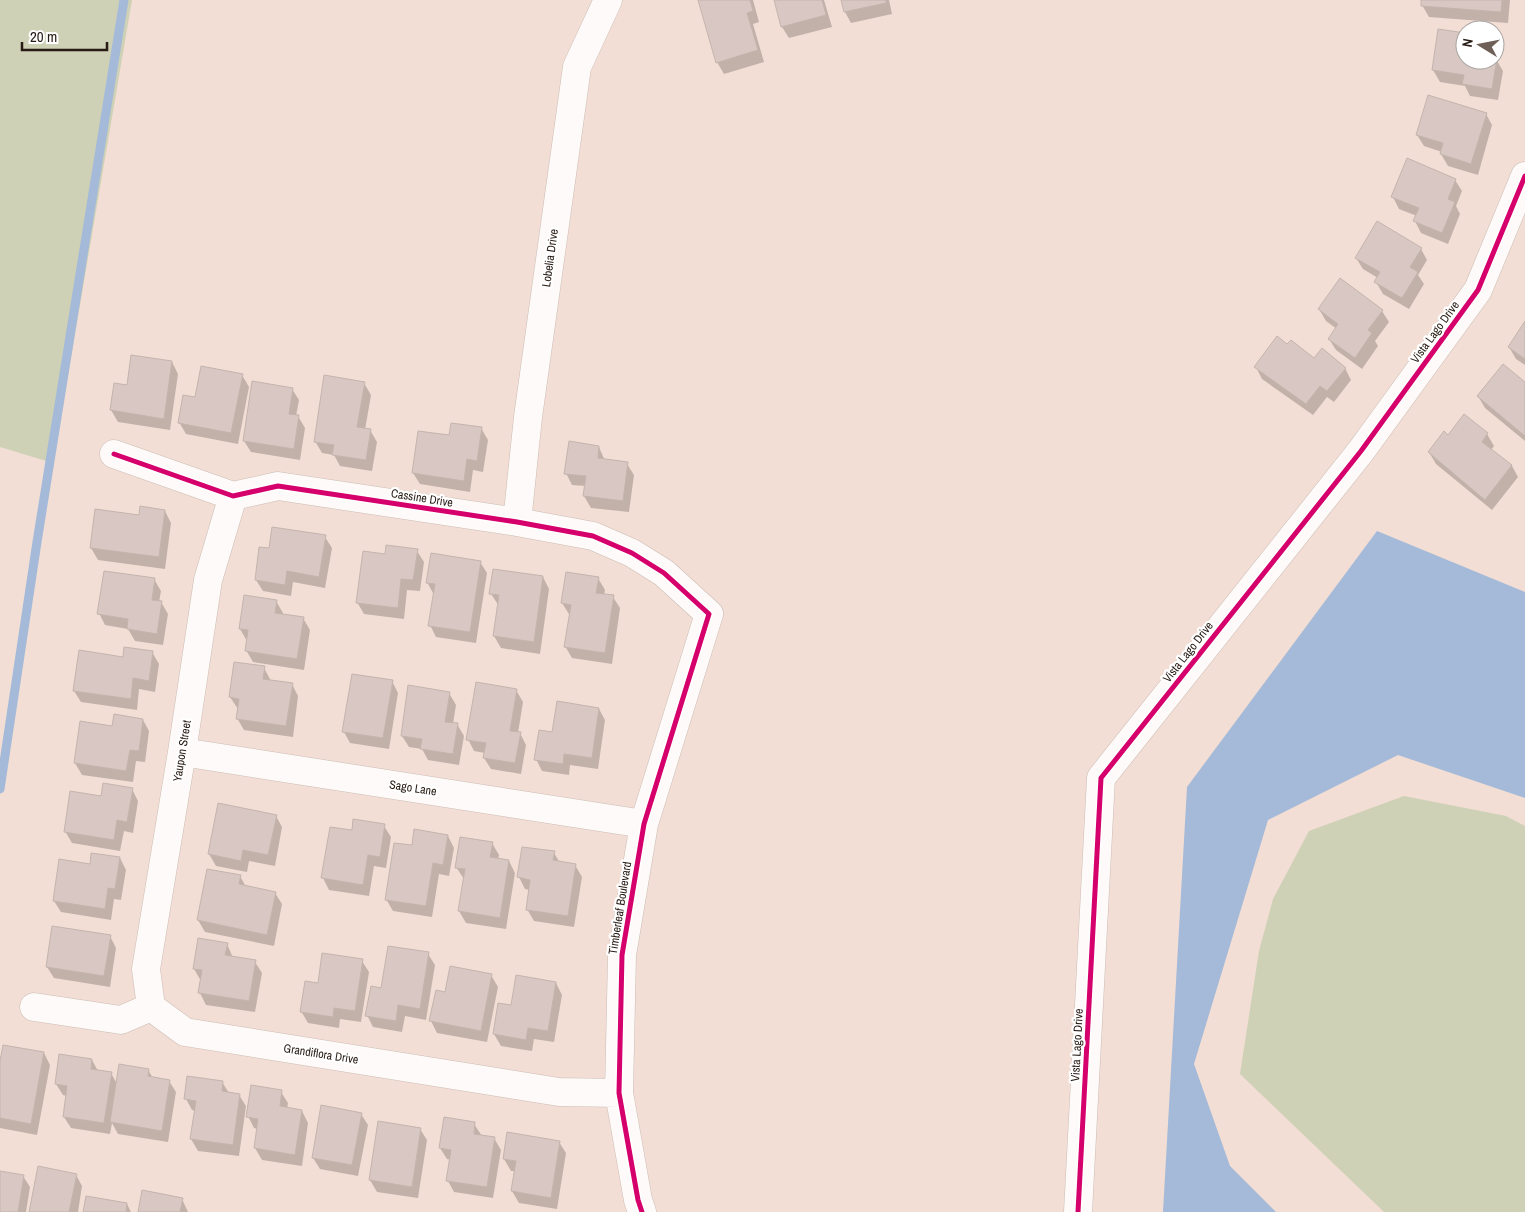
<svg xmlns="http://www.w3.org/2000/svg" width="1525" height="1212" font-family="'Archivo Narrow',sans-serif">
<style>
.green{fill:#ced1b6}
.water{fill:#a4bad8}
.shadow{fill:#0003}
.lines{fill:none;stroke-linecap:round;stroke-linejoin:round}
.stream{stroke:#a4bad8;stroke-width:9}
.building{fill:#d8c7c2;stroke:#c4b4ae}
.minor-casing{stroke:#ccbcb4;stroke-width:29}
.minor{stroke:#fdfaf9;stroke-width:28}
.cycleway-casing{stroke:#fff;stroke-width:8}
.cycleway{stroke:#d6006c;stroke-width:5}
.labels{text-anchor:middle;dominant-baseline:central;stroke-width:4.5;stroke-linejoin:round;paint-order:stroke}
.street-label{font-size:12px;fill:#271b14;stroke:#fff}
</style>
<rect width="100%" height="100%" fill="#f2ded4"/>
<path class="green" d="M0,0h132l-79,463 -53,-16z
M1404,796l102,20 19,10v386h-141l-144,-138 19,-123 14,-52 36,-68z"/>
<path class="water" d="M1377,531l148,61v206l-127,-43 -130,65 -74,244 36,102 46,46h-113l24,-425z"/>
<path class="shadow" d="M699,0h54l6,22 -6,2 11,38 -40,12 -7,-12z
M775,0h49l8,27 -43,11 -7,-11z
M842,0h47l3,14 -41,9 -6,-11z
M1423,0h87l-2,23 -79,-6 -7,-12z
M1439,30l26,4v26l31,-1 7,12 -5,29 -28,-4 -5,-10 -25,-4 -7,-12z
M1486,114l6,11 -14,50 -30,-9 -7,-12 1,-2 -18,-6 -7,-11z
M1455,180l7,11 -6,15 4,8 -12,30 -27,-11 -6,-12 2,-5 -18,-7 -6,-12z
M1421,249l6,11 -9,15 6,9 -15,25 -26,-15 -7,-12 2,-4 -15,-9 -7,-11z
M1319,309l63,2 7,11 -14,19 3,5 -16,23 -26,-19 -7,-11 8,-10 -11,-8z
M1525,324v41l-9,-6 -7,-12z
M1287,346l27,14 31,8 6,12 -17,22 -7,-5 -14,18 -51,-36 -6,-12z
M172,362l6,12 -8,56 -52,-8 -7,-12 17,-23z
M242,375l7,12 -11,57 -52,-10 -7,-12 17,-24z
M364,383l7,12 -6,35h5l7,12 -5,29 -32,-5 -6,-11 -12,-2 -7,-12z
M1525,384v57l-40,-33 -7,-12z
M292,389l7,11 -3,16h2l7,12 -5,32 -49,-8 -7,-11z
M1465,416l22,18 7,12 -3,4 21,16 6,11 -26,33 -56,-46 -7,-12 20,-15z
M481,428l7,12 -5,32 -10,-2 -3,22 -50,-8 -7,-11 37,-36z
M599,447l6,14 22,3 7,11 -5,37 -38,-4 -7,-12 2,-10 -14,-1 -6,-12z
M165,511l6,12 -6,46 -67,-9 -7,-12 49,-32z
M325,537l7,11 -7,40 -32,-6 -2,14 -28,-5 -7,-11 14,-30z
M417,551l7,11 -4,29 -13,-1 -3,29 -40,-5 -7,-12 29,-47z
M480,562l7,11 -11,70 -40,-6 -6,-12 4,-30 -7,-13z
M543,577l6,12 -9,65 -39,-6 -7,-12 5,-30 -8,-12z
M598,578l7,12 -1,5 9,2 7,11 -8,56 -40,-6 -7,-12 5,-31 -1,-1 -7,-11z
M154,579l7,12 -2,11h2l7,12 -5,31 -28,-4 -7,-12 -23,-4 -6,-12z
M276,601l7,12v2l20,3 7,12 -6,40 -51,-8 -7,-12 1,-9 -7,-12z
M152,652l7,12 -4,28 -16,-3 -2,21 -56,-8 -7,-11 50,-33z
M264,668l7,13 21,3 6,12 -5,41 -49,-7 -7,-12 1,-9 -8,-12z
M392,681l6,12 -9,56 -39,-6 -6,-11z
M516,690l7,12 -5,31h2l6,12 -5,29 -30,-5 -7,-11 1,-5 -11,-2 -6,-12z
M449,693l7,12 -3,19h4l7,12 -5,29 -31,-5 -6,-11 -13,-2 -7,-11z
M599,709l6,11 -7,49 -28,-4 -1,10 -27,-4 -6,-12 17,-26z
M143,720l6,11 -4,31 -9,-1 -3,21 -51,-7 -7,-12 38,-36z
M132,789l6,12 -5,32 -9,-2 -4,20 -48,-8 -7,-12 37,-34z
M276,816l6,11 -7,39 -26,-5 -2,11 -31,-6 -7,-12z
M384,826l7,11 -5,31 -12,-2 -5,30 -40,-6 -6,-12 30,-46z
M448,836l6,12 -5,28 -10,-2 -7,43 -39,-6 -7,-12 27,-52z
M492,843l7,12 -1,5 11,1 6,12 -9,56 -40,-6 -7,-12 5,-32 -8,-12z
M554,853l6,10 15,2 7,12 -8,50 -40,-6 -7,-12 3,-19 -5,-1 -6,-12z
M120,858l6,12 -5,30 -7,-1 -3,21 -50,-8 -7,-11 37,-36z
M208,870l32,6 6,11 29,6 7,11 -8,42 -69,-14 -7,-12z
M110,936l6,12 -6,39 -56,-9 -7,-11z
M227,944l6,14 22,4 7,11 -7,39 -49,-7 -6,-12 1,-12 -7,-12z
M428,954l7,11 -9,55 -21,-4 -3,16 -29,-5 -6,-12 15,-26z
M362,961l7,11 -8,50 -21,-3 -1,9 -31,-5 -7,-12 18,-27z
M491,975l7,12 -11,55 -50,-9 -6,-12 15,-28z
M556,983l6,12 -8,47 -20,-3 -2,12 -31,-5 -7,-12 18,-28z
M44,1053l6,12 -13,70 -37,-7v-61z
M92,1060l6,11 13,2 6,11 31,-14 5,8 16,3 7,11 -8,50 -50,-8 -6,-11 -2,11 -39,-6 -7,-11 3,-21 -4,-1 -7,-11z
M222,1082l7,11 10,2 7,11 -7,50 -41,-5 -7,-12 4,-28 -3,-1 -6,-11z
M281,1092l7,11 -1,6 15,2 6,12 -6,43 -40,-6 -7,-12 3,-19 -4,-1 -6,-12z
M361,1114l7,11 -10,51 -38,-7 -7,-11z
M379,1122l41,7 7,11 -9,58 -41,-6 -7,-12z
M474,1124l8,12 12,2 7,12 -8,48 -39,-6 -6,-11 3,-21 -4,-1 -7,-11z
M559,1142l7,11 -9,56 -38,-6 -7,-12 3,-20h-4l-7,-12z
M0,1172l23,4 7,11 -4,25h-26z
M76,1175l6,11 -4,26h-48z
M182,1199l6,13h-49z
M127,1204l4,8h-46z"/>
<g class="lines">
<path class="stream" d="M0,789l37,-247 87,-542"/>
</g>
<path class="building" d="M698,0h52l3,11 -6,2 11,37 -42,13z
M774,0h48l4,15 -45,12z
M841,0h45v3l-42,9z
M1421,0h81l-1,12 -80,-6z
M1438,29l27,4v27h30v-2h2l-5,31 -30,-5 2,-9 -32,-5z
M1428,95l59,18 -16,51 -31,-10 3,-11 -27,-8z
M1407,158l49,21 -8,20 7,3 -13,31 -29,-12 6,-13 -28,-11z
M1377,221l45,27 -12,19 8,5 -16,26 -28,-16 6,-10 -25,-14z
M1340,278l43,32 -15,20 4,3 -17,25 -27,-19 10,-15 -20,-15z
M1525,321v38l-17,-12z
M1277,336l10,8 4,-4 23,18 8,-10 24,20 -19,23 -7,-5 -14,18 -52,-37z
M131,355l41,6 -8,58 -54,-9 4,-27 13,2z
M1503,364l22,18v54l-48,-40z
M201,366l42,8 -12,59 -53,-10 5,-28 12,2z
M324,375l41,7 -8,45 14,2 -5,31 -34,-5 2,-10 -20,-3z
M252,381l41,7 -4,26 10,1 -5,34 -51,-8z
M1464,414l24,19 -6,9 30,23 -27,35 -57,-48 16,-21 4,4z
M451,423l31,4 -5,34 -10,-2 -3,22 -52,-8 6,-42 31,4z
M569,441l30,5 -1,12 30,4 -5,39 -40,-5 3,-20 -22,-2z
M140,506l25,4 -6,47 -69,-9 5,-39 44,6z
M272,527l54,8 -7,42 -32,-6 -2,14 -30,-5 4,-33 10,1z
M386,545l32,4 -5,31 -12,-1 -3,29 -42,-5 7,-52 22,3z
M431,553l50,8 -11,71 -42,-6 7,-42 -9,-1z
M493,569l50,7 -9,66 -41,-6 6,-41 -10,-1z
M104,571l51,7 -3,22 10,1 -5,33 -30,-5 1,-10 -31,-5z
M566,572l33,5 -3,16 18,2 -9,58 -41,-6 7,-42 -10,-2z
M244,595l33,5 -2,13 29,4 -7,42 -52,-8 3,-21 -9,-1z
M124,647l29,4 -4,30 -16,-3 -2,21 -58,-8 6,-41 44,7z
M234,662l31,4 -2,13 30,4 -7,43 -50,-7 3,-20 -10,-2z
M352,674l41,6 -10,58 -41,-6z
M476,682l41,7 -7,42 11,1 -6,31 -32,-5 3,-15 -20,-3z
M408,685l42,7 -5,30 13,1 -5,31 -33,-5 2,-10 -21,-3z
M557,701l42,7 -7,50 -28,-4 -1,10 -29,-4 5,-30 13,2z
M114,714l29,5 -4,32 -9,-1 -4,21 -52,-8 6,-42 32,5z
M103,783l30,5 -6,34 -10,-2 -3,20 -50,-8 6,-41 31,5z
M218,803l59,12 -9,40 -25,-5 -2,11 -33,-7z
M353,819l32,5 -5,33 -12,-2 -5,30 -42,-7 9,-51 22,3z
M414,829l34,6 -5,30 -10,-2 -7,43 -41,-6 9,-57 18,2z
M460,837l33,5 -3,15 19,3 -9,58 -42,-7 7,-42 -10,-1z
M522,847l33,4 -2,9 23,4 -8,52 -42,-6 4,-30 -13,-3z
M91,853l29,4 -5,32 -7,-1 -3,21 -52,-8 6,-42 31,5z
M207,869l34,6 -2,9 37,8 -9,43 -70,-15z
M52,926l59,9 -7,41 -58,-9z
M198,938l30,5 -3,12 31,5 -7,41 -51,-8 4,-23 -9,-1z
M388,946l41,6 -9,57 -22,-4 -2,16 -31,-5 6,-30 10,2z
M322,953l41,6 -8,52 -21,-3 -1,9 -33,-5 5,-31 13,2z
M450,966l42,8 -11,57 -52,-10 7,-31 9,2z
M516,975l40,7 -8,49 -20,-3 -2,12 -33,-6 5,-31 13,2z
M3,1045l41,7 -13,72 -31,-6v-57z
M59,1054l33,5 -1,10 21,3 -8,51 -41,-6 4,-31 -12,-2z
M119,1064l30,5 -1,7 22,4 -8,51 -52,-9z
M187,1076l36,5 -1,10 18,3 -7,51 -43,-6 6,-38 -12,-2z
M251,1085l31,5 -2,16 22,4 -7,45 -41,-7 4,-29 -12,-2z
M321,1105l41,8 -10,52 -40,-7z
M444,1117l31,5 -1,12 21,3 -8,50 -41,-6 5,-31 -12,-2z
M378,1121l43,7 -9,59 -43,-7z
M507,1132l53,9 -9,57 -40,-7 5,-30 -13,-2z
M38,1166l39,8 -8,38h-40z
M0,1171l24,4 -6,37h-18z
M142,1190l41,8 -3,14h-42z
M86,1196l41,7 -1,9h-43z"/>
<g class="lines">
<g class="minor-casing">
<path id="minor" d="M114,454l119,42 45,-10 239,36 76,14 39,17 32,20 45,41 -65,210 -22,131 -3,138 19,107 4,12
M517,522l11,-105 49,-350 31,-67
M182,752l462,72
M34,1007l87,13 30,-13 34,25 374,60 60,1
M151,1007l-5,-38 36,-217 26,-172 25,-84
M1078,1212l23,-434 260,-327 117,-161 47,-114"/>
</g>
<use href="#minor" class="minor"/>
<g class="cycleway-casing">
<path id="cycleway" d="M114,454l119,42 45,-10 239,36 76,14 39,17 32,20 45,41 -65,210 -22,131 -3,138 19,107 4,12
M1078,1212l23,-434 260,-327 117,-161 47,-114"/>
</g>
<use href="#cycleway" class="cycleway"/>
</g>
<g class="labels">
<g class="street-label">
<text transform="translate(550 258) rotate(-82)">Lobelia Drive</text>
<text transform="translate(1435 332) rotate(-54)">Vista Lago Drive</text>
<text transform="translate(422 498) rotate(9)">Cassine Drive</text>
<text transform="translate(1188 652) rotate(-52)">Vista Lago Drive</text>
<text transform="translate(182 751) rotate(-81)">Yaupon Street</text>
<text transform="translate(413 788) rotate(9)">Sago Lane</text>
<text transform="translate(620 908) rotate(-81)">Timberleaf Boulevard</text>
<text transform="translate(1077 1045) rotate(-87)">Vista Lago Drive</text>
<text transform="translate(321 1054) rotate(9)">Grandiflora Drive</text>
</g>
</g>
<g transform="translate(1480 45) rotate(280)"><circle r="24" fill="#ffffff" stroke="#a9a4a1"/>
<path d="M0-4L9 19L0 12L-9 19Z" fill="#6e5f57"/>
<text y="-8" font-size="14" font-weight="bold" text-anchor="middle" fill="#271b14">N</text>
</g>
<path d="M22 42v8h85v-8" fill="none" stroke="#271b14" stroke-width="2.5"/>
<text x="30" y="42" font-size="15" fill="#271b14" stroke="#ffffff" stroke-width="4" paint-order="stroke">20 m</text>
</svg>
